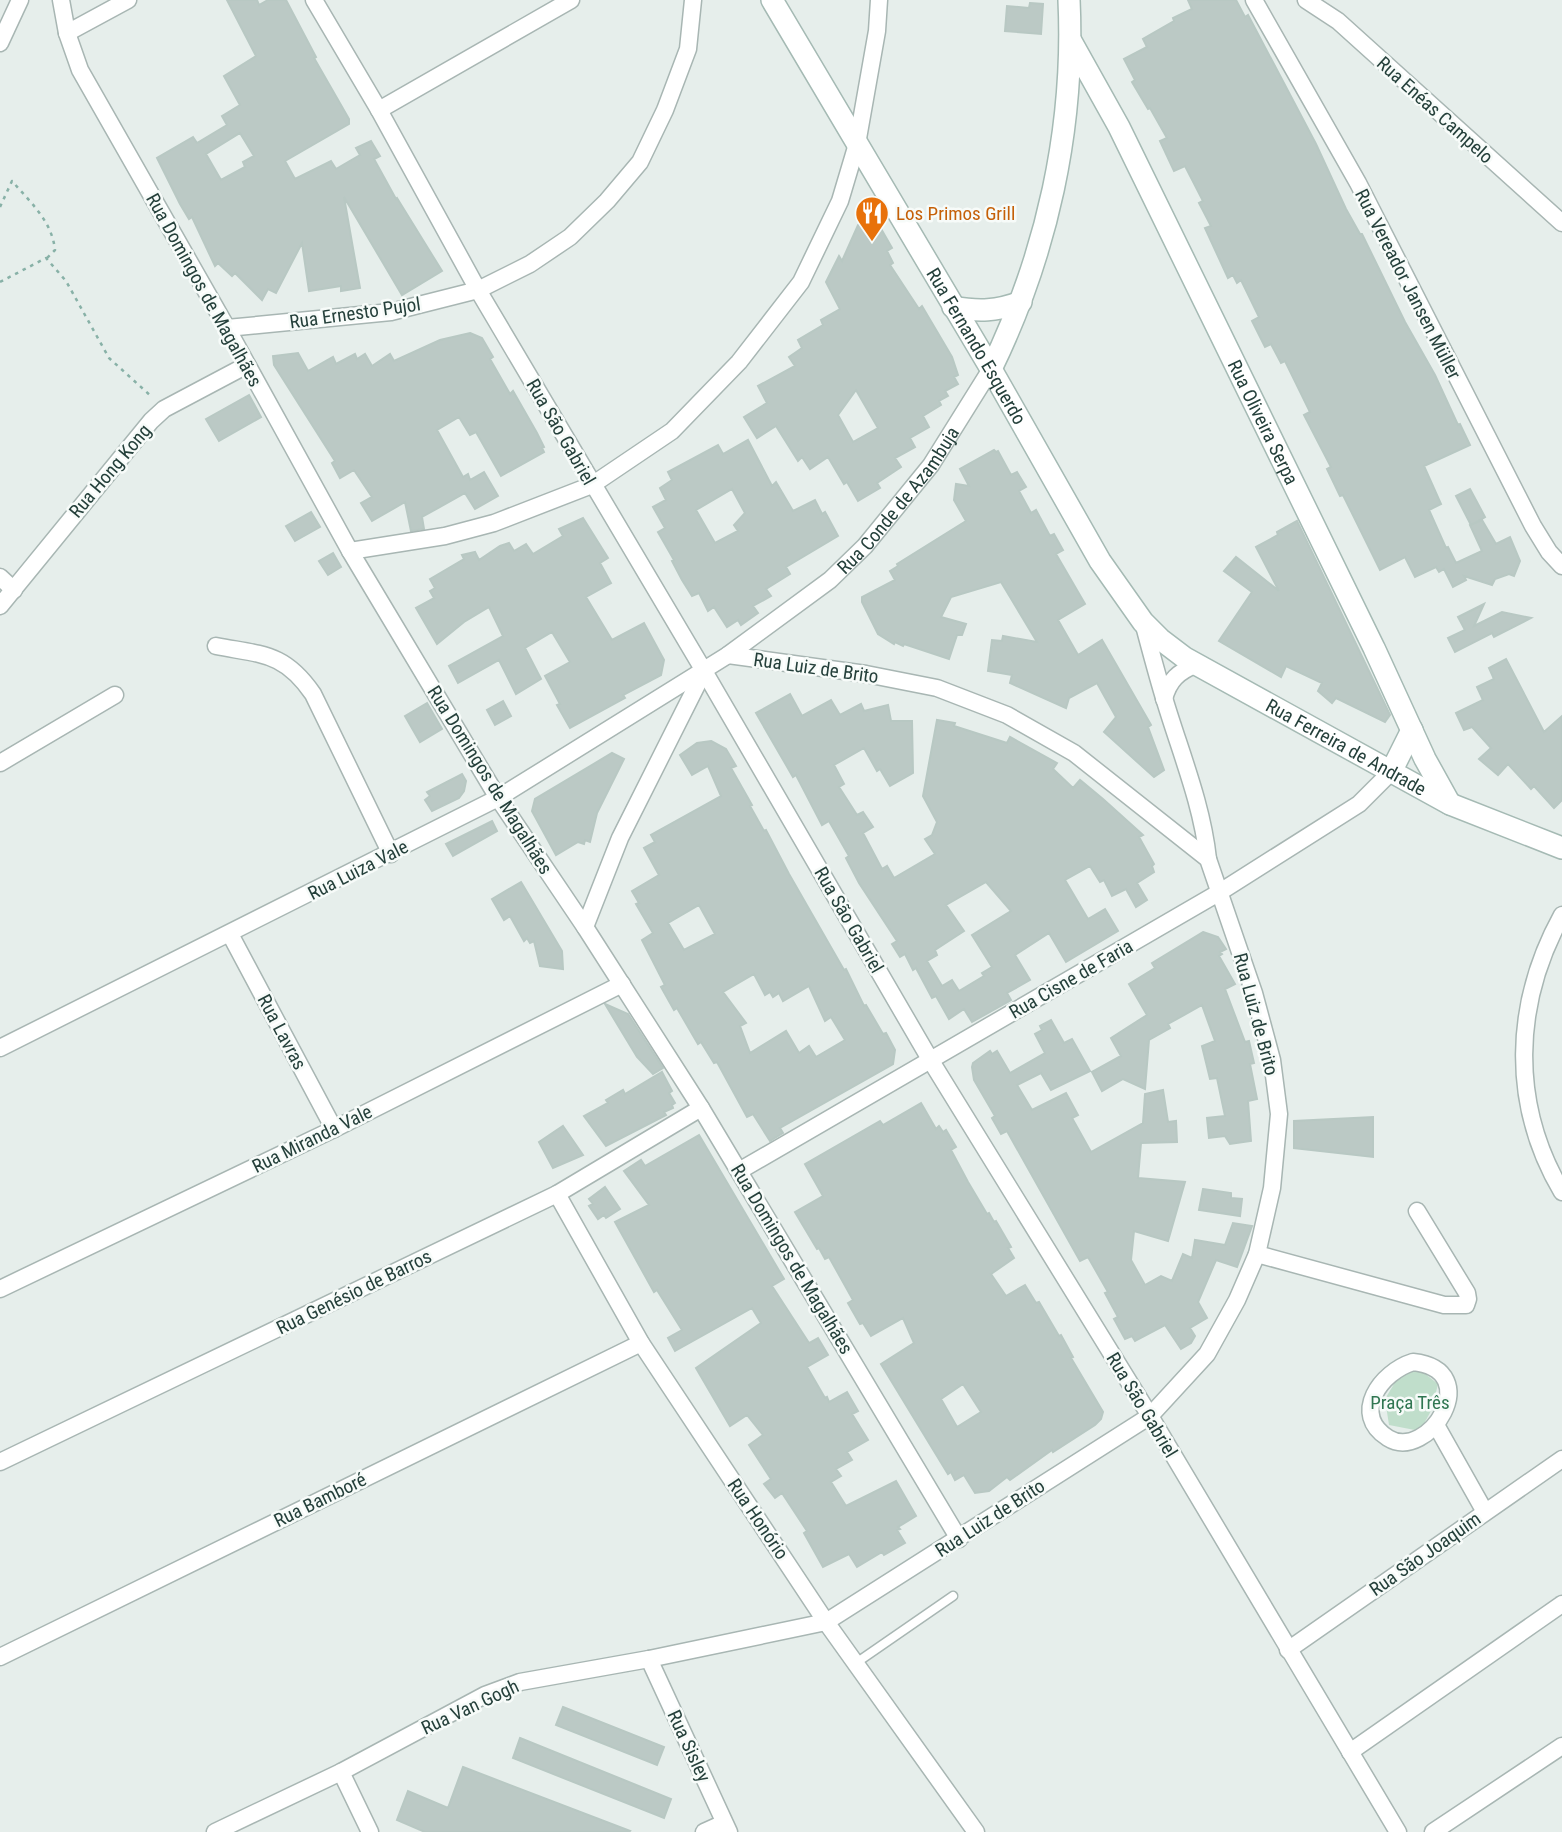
<svg xmlns="http://www.w3.org/2000/svg" width="1562" height="1832" font-family="'Roboto Condensed',sans-serif">
<style>
.green{fill:#c0decb}
.building{fill:#bbc9c5;stroke:#b8c8c3;stroke-width:2;fill-rule:evenodd}
.lines{fill:none;stroke-linecap:round;stroke-linejoin:round}
.lane-casing{stroke:#a8b6b3;stroke-width:11}
.street-casing{stroke:#a8b6b3;stroke-width:19}
.secondary-casing{stroke:#a5bab4;stroke-width:24}
.path{stroke:#88b1a7;stroke-width:2.5;stroke-dasharray:3.5 5;stroke-linecap:butt}
.lane{stroke:#fff;stroke-width:8}
.street{stroke:#fff;stroke-width:16}
.secondary{stroke:#fff;stroke-width:21}
.labels{text-anchor:middle;dominant-baseline:central;stroke-width:5;stroke-linejoin:round;paint-order:stroke}
.street-label{font-size:19px;fill:#25403b;stroke:#f7fbf9}
.food-label{font-size:19px;fill:#c56008;stroke:#f7fbf9;text-anchor:start}
.park-label{font-size:19px;fill:#307651;stroke:#f7fbf9}
</style>
<rect width="100%" height="100%" fill="#e6eeeb"/>
<path class="green" d="M1403,1369h16l19,15 -6,25 -12,22 -31,-6 -4,-26z"/>
<path class="building" d="M227,0h30l2,5 9,-5h18l30,57 -2,1 35,61v5l-64,37 10,18 36,-18 5,8 24,-14 -4,-7 15,-7 9,15 -6,3 22,40 1,-1 45,73 -40,24 -58,-98 16,91 -19,3v-5l-32,5 -7,-48 -26,50 -8,-4 -6,11 -27,-27 -3,3 -14,-13 -3,3 -23,-49 -3,2 -9,-15 -23,-46 36,-21 4,6 30,-18 -5,-9 18,-11 -16,-29 32,-20zM240,133l14,23 -11,6 2,5 -24,13 -15,-26z
M1188,0h48l9,17 3,-2 68,129 30,65 14,25h2l43,88 30,53 23,50 2,-1 10,21 -46,21 17,38 -12,6 17,38 2,-1 8,16 26,-12 -12,-26 12,-5 14,24 14,-7 10,24 -6,15 -5,-2 -14,5 -3,6 -28,-9 2,4 -13,7 -9,-18 -5,3 -3,-5 -21,10 -10,-20 -25,13 -37,-75 -3,1 -13,-27 4,-2 -27,-52 6,-3 -25,-51 -4,2 -10,-19 -6,3 -13,-26 7,-4 -18,-37 -4,3 -4,-8 -5,3 -23,-50 6,-2 -12,-23 4,-2 -18,-35 -11,5 -14,-30 7,-3 -17,-30 -2,1 -16,-27 3,-2 -11,-21 23,-12 -4,-8 31,-18 -1,-3 19,-9z
M1030,3l13,1 -2,30 -36,-3 2,-25 22,2z
M867,216l9,4 16,28 -5,3 6,12 -3,2 29,44 3,-3 30,51 6,18 -4,2 4,7 -13,7 3,5 -9,5 2,4 -18,11 6,11 -19,11 5,9 -20,11 6,9 -24,16 3,5 -22,13 -11,-19 -3,2 -16,-27 -18,12 -8,-12 -4,4 -22,-35 -19,12 -13,-21 23,-14 -9,-17 37,-20 -6,-9 13,-9 -4,-8 25,-15 -2,-5 19,-11 -14,-27 13,-26 3,5 16,-36zM856,390l22,38 -25,14 -15,-27z
M470,333l12,5 11,19 -3,2 20,35 3,-3 24,42 7,14 -2,1 2,4 -43,24 -25,-44 -6,3 -11,-18 -22,13 26,47 5,-3 2,6 14,-8 14,24 -23,13 -10,-16 -43,24 2,12 -13,2 -6,-29 -33,19 -11,-18 11,-6 -18,-27 -14,8 -8,-15 3,-2 -61,-96 -1,-9 25,-3 10,18 25,-14 3,7 19,-10 2,5 8,-5 7,12 18,-12 4,7 46,-21z
M249,395l12,22 -42,24 -13,-22z
M748,440l24,46 4,-4 17,29 22,-11 7,14 3,-2 13,24 -52,31 4,7 -24,15 5,7 -18,10 5,7 -17,12 -3,-5 -11,7 -13,-20 -6,4 -9,-18 -7,3 -10,-16 -10,-19 2,-1 -16,-28 7,-4 -12,-21 13,-7 -6,-12 12,-8 -4,-8 50,-27 5,9zM732,489l13,24 -11,12 4,6 -23,12 -19,-33z
M994,450l2,2 2,-1 13,24 6,-3 9,15 -7,4 12,22 5,-3 14,26 4,-2 9,16 -7,4 29,50 -27,16 20,35 24,-15 49,85 -3,2 16,43 -10,7 -50,-45 12,-15 -19,-34 -28,15 -3,10 -56,-25 2,-8 -24,-4 4,-31 10,1 1,-5 34,6 -36,-60 -50,15 -10,20 25,7 -4,11h-5l-8,24 -45,-15 -1,2 -8,-4 -1,2 -16,-10 -16,-32v-5l33,-17 -5,-9 8,-5 -1,-2 69,-43 -12,-21 2,-16 13,2 -9,-17z
M1470,489l15,28 -14,8 -15,-29z
M311,512l9,15 -25,14 -9,-15z
M583,518l25,40 -8,5 11,20 -25,14 26,43 32,-17 20,37 -3,15 -38,20 2,3 -55,30 -13,-23 3,-1 -15,-28 25,-14 -18,-30 -27,16 16,31 -25,15 -17,-34 -41,23 -9,-17 54,-30 -14,-29 -25,15 -27,22 -21,-36 18,-10 -4,-7 5,-3 -5,-9 34,-20 -2,-4 13,-3 4,8 21,-14 9,-3 5,8 12,-7 7,10 30,-18 -4,-7z
M1297,521l93,194 -5,7 -49,-24 -4,5 -14,-12 4,-8 -36,-17 -5,11 -62,-36 33,-49 -28,-21 12,-14 43,34 -23,-44 22,-12 -1,-3z
M333,553l8,14 -13,8 -9,-14z
M1484,604l-10,22 28,-14 29,6 -37,19 -2,-4 -37,19 -7,-14 17,-8 -7,-13z
M1506,659l38,73 18,-16v84l-8,8 -20,-22 -3,3 -23,-25 -10,11 -19,-16 12,-11 -19,-21 -8,3 -8,-17 27,-13 -6,-13 17,-8 -5,-11z
M790,694l12,22 29,-16 9,15 21,-11 3,7 24,-6 3,16h21l1,52 -23,13 -10,-17 -3,2 -13,-23 -30,17 10,19 -5,3 18,28 6,-3 10,15 -10,6 19,36 5,-3 7,12 41,-24 -10,-15 7,-4 5,-13 -14,-26 14,-76 18,3 -1,3 53,17 3,-6 47,26 -4,6 20,19 7,-8 23,19 40,36 -4,2 15,27 -2,2 2,6 -17,11 10,17 -11,7 -10,-18 -14,7 -8,-16 -4,2 -10,-16 -25,14 23,39 17,-10 13,22 -52,31 -17,-29 -34,22 15,25 -23,13 4,7 -39,22 -8,-13 -15,10 -13,-23 -4,2 -16,-30 -3,2 -8,-16 -5,3 -8,-13 5,-3 -38,-58 -13,-25 3,-2 -20,-35 -7,4 -26,-50 -3,2 -37,-64zM986,882l25,29 -39,24 20,32 -10,6 2,3 -25,15 -7,-11 -10,6 -15,-25 10,-6 -2,-5 29,-19 -18,-26z
M503,701l8,15 -16,9 -8,-15z
M427,703l15,26 -22,13 -15,-26z
M711,741l15,8 10,17 -5,2 21,37 -2,1 14,25 2,-1 23,44 55,96 2,-1 18,37 2,-1 17,29 3,-1 9,17 -2,14 -113,64 3,5 -13,8 -17,-27 -6,3 -30,-55 -3,1 -13,-21 -3,2 -21,-36 -3,2 -13,-23 4,-2 -23,-45 11,-7 -17,-29 3,-1 -7,-12 27,-16 -15,-27 11,-6 -4,-7 70,-39 -13,-30 -16,9 -12,-20 17,-12zM699,905l16,29 -31,16 -16,-27zM754,974l11,21 5,-3 3,5 6,-4 4,8 26,-15 16,35 6,-4 14,23 -29,17 -7,-11 -10,7 -13,-22 -36,22 -10,-27 6,-3 -23,-31z
M612,753l12,6 -27,54 -7,29 -5,-2 -1,4 -6,-2 -22,13 -24,-44 3,-12z
M462,774l4,7 -2,10 -5,7 -27,13 -7,-11 5,-4 -3,-4z
M492,821l5,10 -44,25 -7,-12z
M521,882l41,69 1,18 -23,-3 -6,-25 -4,2 -3,-5 -3,3 -14,-25 -6,4 -12,-21z
M1203,932l15,5 8,12 -6,3 2,2 -3,2 16,28 -10,5 20,53 4,-1 5,22 -4,1 7,35 -9,2 3,40 -21,3 -5,-8 -16,2 -2,-20 18,-2 -8,-38 -7,1 -8,-33 13,-5 -13,-36 -34,19 2,4 -21,12 -4,49 -22,-10 -21,12 -10,-19 29,-16 -10,-18 36,-23 -18,-31 26,-16 -3,-5z
M605,1004l23,10 35,54 -10,6 -16,-17z
M1051,1020l13,23 8,-4 18,32 -39,19 -10,-17 -24,12 15,25 34,-17 12,22 -6,3 19,34 52,-29 2,-29 18,-4 5,32 8,-1 1,21 -36,1 -3,35 47,4 -17,59 -34,-10 -3,29 14,25 16,-9 11,5 11,-27 9,4 3,-18 30,5 8,-22 19,3 -15,41 -21,-7 -18,42 9,16 -17,10 5,8 -4,7 -10,6 -16,-24 -30,16 -3,-5 -7,3 -11,-20 4,-2 -13,-24 3,-1 -20,-35 -8,4 -73,-130 -6,3 -9,-16 3,-2 -21,-36 -2,-13 1,-4 17,-12 2,3 5,-3 13,22 35,-20 -10,-19 7,-4 -2,-4z
M662,1072l10,19 -3,2 6,10 -3,2 1,3 -9,4 2,3 -60,31 -22,-30 24,-13 -2,-3 17,-10 2,4z
M921,1103l15,26 3,-3 4,6 3,-2 10,17 -5,3 17,32 19,32 2,-1 5,9 2,-1 15,26 -3,1 6,10 -23,16 15,22 19,-11 11,18 3,-1 20,34 2,-1 12,22 -2,1 32,54 -2,7 -6,6 -42,27 -1,-2 -42,30 -3,-3 -18,14 -14,2 -11,-18 -9,5 -4,-8 -3,2 -67,-110 33,-21 -11,-25 -32,18 -8,-13 -3,1 -12,-21 5,-3 -24,-43 -4,2 -6,-11 -2,1 -22,-37 28,-16 -18,-32 75,-43 3,4zM963,1384l18,28 -24,15 -16,-28z
M1373,1117v40l-79,-9v-27z
M563,1126l20,29 -30,13 -14,-26z
M699,1135l85,144 -12,7 37,57 9,-5 10,17 -21,12 18,31 2,-1 2,5 18,-10 11,19 -6,3 16,26 -21,12 5,8 -16,9 5,7 -10,6 15,24 50,-25 20,35 -18,11 2,2 -3,1 8,13 -21,12 -2,-3 -25,15 -8,-13 -26,13 -19,-34 3,-2 -25,-38 -7,5 -11,-14 7,-5 -22,-34 14,-10 -16,-20 -17,11 -34,-58 65,-45 -9,-15 -77,43 -7,-13 14,-8 -25,-40 -3,2 -39,-70 34,-17 -25,-34 17,-11 4,6z
M605,1187l15,22 -14,9 -2,-3 -6,4 -9,-13 4,-2 -4,-5z
M1203,1189l28,4v5l11,1 -2,17 -41,-6z
M563,1707l101,40 -7,18 -101,-40z
M520,1738l151,61 -7,19 -151,-60z
M463,1767l167,64 -1,1h-204l-28,-12 11,-29 40,17z"/>
<g class="lines">
<g class="lane-casing">
<path id="lane" d="M856,1663l97,-67"/>
</g>
<g class="street-casing">
<g id="street">
<path d="M61,0l6,33 13,37 147,258 123,223 148,247 87,129 116,181 258,431"/>
<path d="M314,0l65,110 99,180 226,381 227,390 219,355 248,416"/>
<path d="M1254,0l104,183 175,343 16,26 13,14"/>
<path d="M1306,0l32,21 224,202"/>
<path d="M67,33l61,-33"/>
<path d="M0,43l20,-43"/>
<path d="M379,110l192,-110"/>
<path d="M227,328l164,-16 87,-22 52,-26 40,-27 37,-36 33,-39 25,-52 23,-61 5,-49"/>
<path d="M350,551l95,-15 49,-13 98,-38 80,-54 67,-69 62,-80 39,-81 17,-57 20,-113 2,-31"/>
<path d="M0,577l14,13"/>
<path d="M0,606l151,-185 13,-12 83,-44"/>
<path d="M1143,622c7,26 14,53 22,79 16,53 37,103 43,158"/>
<path d="M216,646c46,9 68,6 97,48l78,160"/>
<path d="M1164,699c5,-19 14,-27 33,-35"/>
<path d="M0,763l115,-68"/>
<path d="M1562,915c-49,89 -52,189 0,277"/>
<path d="M585,927l35,-89 83,-165"/>
<path d="M230,934l104,195"/>
<path id="s1" d="M0,1048l498,-250 230,-143 102,-75 35,-34 66,-81 60,-96"/>
<path d="M739,1171l481,-279 139,-88 32,-32"/>
<path d="M557,1194l84,149 185,279 150,210"/>
<path d="M1257,1254l187,51h22l2,-6 -1,-6 -50,-82"/>
<path d="M0,1289l334,-160 288,-145"/>
<path d="M1413,1362c74,8 15,101 -25,76 -38,-24 -7,-66 25,-76z"/>
<path d="M1436,1425l49,87"/>
<path d="M0,1462l557,-268 144,-86"/>
<path d="M1288,1650l274,-191"/>
<path d="M0,1657l641,-314"/>
<path d="M649,1659l80,173"/>
<path d="M1350,1752l212,-148"/>
<path d="M341,1772l29,60"/>
<path d="M215,1832l126,-60 144,-77 35,-13 129,-23 177,-37 324,-206 57,-62 30,-54 20,-46 15,-66 7,-74 -7,-54 -18,-67 -46,-134 -134,-106 -67,-38 -70,-27 -71,-14 -138,-19"/>
<path d="M704,1832l20,-9"/>
<path d="M1433,1832l129,-86"/>
</g>
</g>
<g class="secondary-casing">
<g id="secondary">
<path id="s2" d="M772,0l219,369 109,192 43,61 17,17 25,19 265,146 112,44"/>
<path id="s3" d="M1071,41l48,86 255,521 51,111 25,45"/>
<path d="M953,307c26,5 44,4 68,-5"/>
<path d="M991,369c56,-115 84,-241 78,-369"/>
<path d="M1391,772l21,-42"/>
</g>
</g>
<path class="path" d="M0,207l12,-26c18,21 40,40 43,69l-8,8
M0,282l46,-24 20,23 43,77 43,39"/>
<use href="#lane" class="lane"/>
<use href="#street" class="street"/>
<use href="#secondary" class="secondary"/>
</g>
<defs>
<g id="restaurant-pin" transform="scale(1.75)"><path d="M0 17L-7.5 6A9.5 9.5 0 1 1 7.5 6Z" fill="#e8710a" stroke="#f7fbf9"/><path d="M-5-6h1v4h1v-4h1v4h1v-4h1v5L-1.5 .5V6h-2V.5L-5-1ZM5-6V6H3V1.5H1.5Q1.5-4 5-6Z" fill="#fff"/></g>
</defs>
<g fill-rule="evenodd">
<use href="#restaurant-pin" x="872" y="213"/>
</g>
<g class="labels">
<g class="street-label">
<text transform="translate(1435 110) rotate(42)">Rua Enéas Campelo</text>
<text transform="translate(1408 284) rotate(63)">Rua Vereador Jansen Müller</text>
<text transform="translate(204 290) rotate(61)">Rua Domingos de Magalhães</text>
<text transform="translate(355 313) rotate(-8)">Rua Ernesto Pujol</text>
<text stroke="none"><textPath href="#s2" startOffset="402">Rua Fernando Esquerdo</textPath></text>
<text stroke="none"><textPath href="#s3" startOffset="427">Rua Oliveira Serpa</textPath></text>
<text transform="translate(561 432) rotate(60)">Rua São Gabriel</text>
<text transform="translate(110 471) rotate(-50)">Rua Hong Kong</text>
<text stroke="none"><textPath href="#s1" startOffset="1060">Rua Conde de Azambuja</textPath></text>
<text transform="translate(816 668) rotate(8)">Rua Luiz de Brito</text>
<text stroke="none"><textPath href="#s2" startOffset="964">Rua Ferreira de Andrade</textPath></text>
<text transform="translate(490 780) rotate(58)">Rua Domingos de Magalhães</text>
<text transform="translate(358 870) rotate(-27)">Rua Luiza Vale</text>
<text transform="translate(849 920) rotate(60)">Rua São Gabriel</text>
<text transform="translate(1071 979) rotate(-30)">Rua Cisne de Faria</text>
<text transform="translate(1256 1014) rotate(75)">Rua Luiz de Brito</text>
<text transform="translate(282 1032) rotate(62)">Rua Lavras</text>
<text transform="translate(312 1139) rotate(-26)">Rua Miranda Vale</text>
<text transform="translate(792 1259) rotate(59)">Rua Domingos de Magalhães</text>
<text transform="translate(354 1292) rotate(-26)">Rua Genésio de Barros</text>
<text transform="translate(1142 1405) rotate(59)">Rua São Gabriel</text>
<text transform="translate(320 1500) rotate(-26)">Rua Bamboré</text>
<text transform="translate(990 1518) rotate(-33)">Rua Luiz de Brito</text>
<text transform="translate(758 1519) rotate(56)">Rua Honório</text>
<text transform="translate(1425 1554) rotate(-35)">Rua São Joaquim</text>
<text transform="translate(470 1707) rotate(-25)">Rua Van Gogh</text>
<text transform="translate(689 1746) rotate(65)">Rua Sisley</text>
</g>
<g class="food-label">
<text x="896" y="213">Los Primos Grill</text>
</g>
<g class="park-label">
<text x="1410" y="1402">Praça Três</text>
</g>
</g>
</svg>
